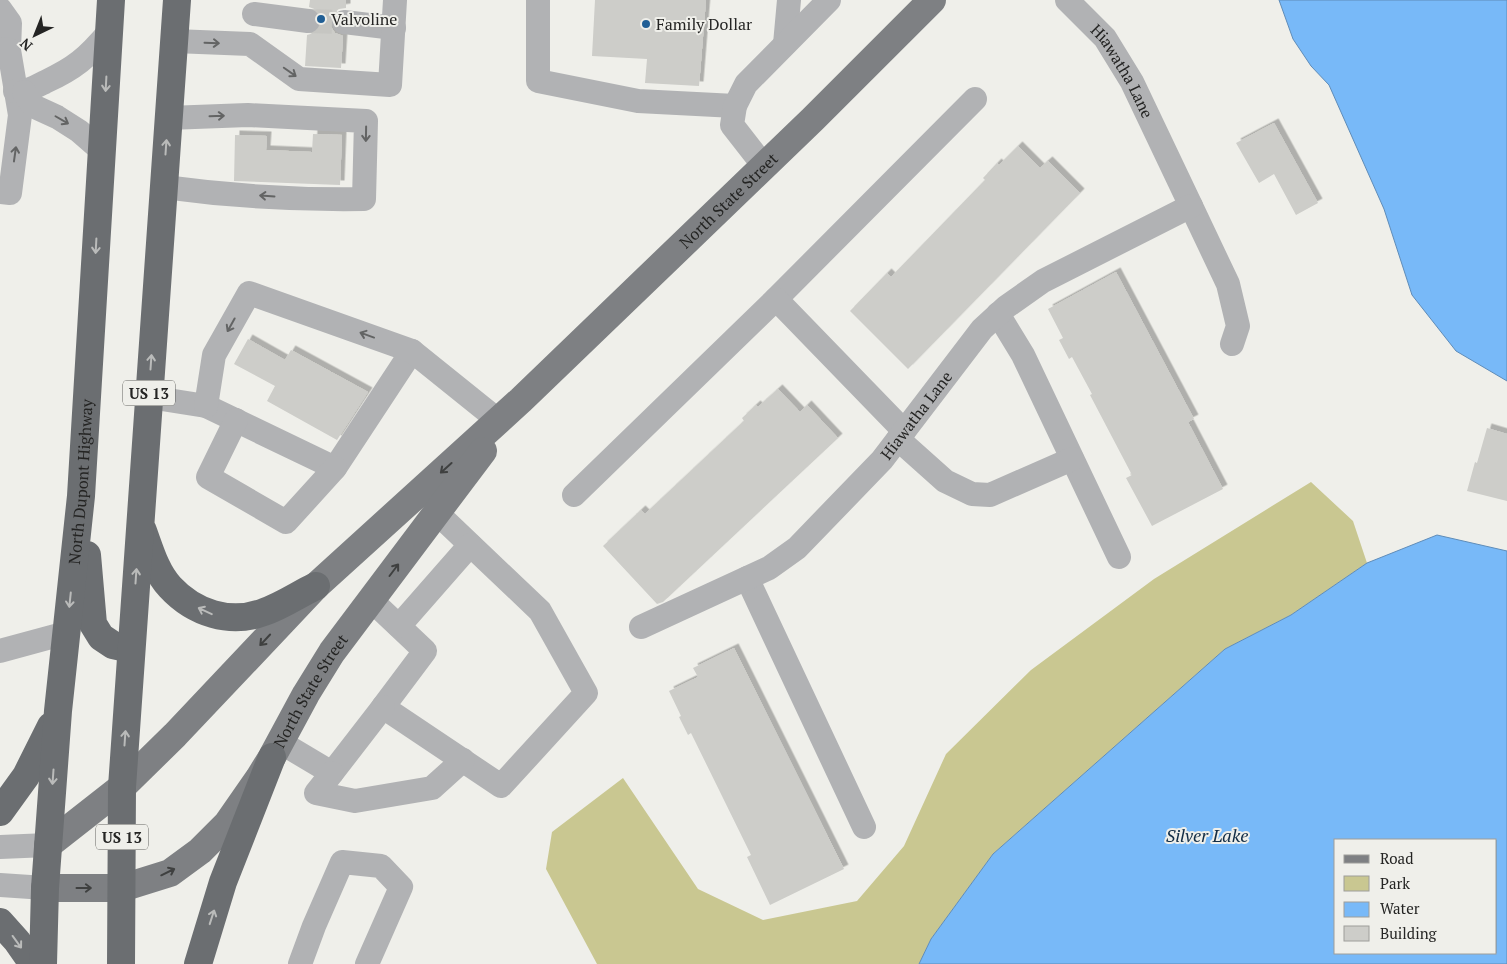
<svg xmlns="http://www.w3.org/2000/svg" width="1507" height="964" font-family="'PT Serif',serif">
<style>
.green{fill:#c9c791}
.water{fill:#78b9f8;stroke:#5f8cb8;fill-rule:evenodd}
.building{fill:#cdcdc9;filter:url(#shadow)}
.lines{fill:none;stroke-linecap:round;stroke-linejoin:round}
.minor-tunnel{stroke:#c6c6c2;stroke-width:24;stroke-dasharray:24 12;stroke-linecap:butt}
.minor{stroke:#b1b2b4;stroke-width:24}
.major{stroke:#7e8083;stroke-width:28}
.highway{stroke:#6b6e71;stroke-width:28}
.oneway{stroke:#636464}
.oneway2{stroke:#babbba}
.oneway3{stroke:#3f4040}
.poi-dot{fill:#215f95;stroke:#efefea;stroke-width:2}
.labels{text-anchor:middle;dominant-baseline:central;stroke-width:4;stroke-linejoin:round;paint-order:stroke}
.shield{fill:#efefea;stroke:#61615f;stroke-width:1}
.shield-label{font-size:15px;font-weight:bold;fill:#242423}
.poi-label{font-size:16px;fill:#242423;stroke:#efefea;text-anchor:start}
.street-label{font-size:16px;fill:#242423;stroke:#efefea}
.water-label{font-size:18px;font-style:italic;fill:#122d46;stroke:#efefea}
</style>
<defs>
<filter id="shadow"><feDropShadow dx="4.5" dy="-4.5" stdDeviation="0" flood-color="#0004"/></filter>
</defs>
<rect width="100%" height="100%" fill="#efefea"/>
<path class="green" d="M1311,482l42,39 14,42 -76,52 -66,34 -232,205 -62,85 -12,25h-322l-51,-95 6,-37 71,-54 75,111 65,31 94,-19 47,-55 42,-92 85,-84 123,-91z"/>
<path class="water" d="M1279,0h228v381l-51,-30 -44,-56 -28,-86 -55,-124 -18,-19 -18,-27z
M1437,535l70,16v413h-588l12,-25 62,-85 232,-205 66,-34 76,-52zM1496,840v113h-160v-113z"/>
<path class="building" d="M310,0h36v8l-7,1 -6,4 -3,8 1,6 4,6 8,3 -2,32 -36,-2 2,-31 7,-2 5,-3 3,-8 -1,-6 -4,-6 -8,-3z
M595,0h111l-7,86 -54,-3 2,-24 -55,-3z
M1274,123l44,80 -22,12 -22,-41 -15,9 -23,-40z
M313,134l29,1 -2,50 -106,-4 1,-46 32,1 -1,14 46,2z
M1018,146l22,22 8,-7 32,32 -172,176 -58,-58 37,-38 4,4 94,-97 -2,-2 14,-15 2,2z
M1116,272l78,147 -6,3 35,67 -71,37 -26,-48 6,-3 -42,-80 2,-1 -20,-37 -3,2 -10,-19 4,-2 -15,-29z
M248,339l37,21 6,-10 77,42 -31,48 -70,-39 8,-15 -41,-22z
M778,389l22,23 7,-7 31,33 -175,164 -6,2 -54,-58 38,-36 4,4 99,-93 -2,-3 14,-13 2,2z
M1487,428l20,6v67l-40,-10 8,-29 2,1z
M734,648l110,221 -74,36 -23,-48 4,-2 -60,-122 -3,2 -9,-18 2,-1 -12,-25 29,-14 -5,-9z"/>
<g class="lines">
<path class="minor-tunnel" d="M308,21l36,1"/>
<g class="minor">
<path d="M538,0v81l100,20 97,5"/>
<path id="s1" d="M1067,0l38,38 27,44 59,124 37,78 10,42 -6,18"/>
<path d="M0,9l10,14 -1,27"/>
<path d="M254,14l54,7"/>
<path d="M344,22l50,6"/>
<path d="M174,41l76,3 49,35 91,6 5,-85"/>
<path d="M785,44l4,-44"/>
<path d="M0,49l9,1 11,65 -10,78 -10,-1"/>
<path d="M15,91c12,1 20,-4 30,-9 30,-14 42,-24 64,-50"/>
<path d="M24,92l9,14 24,11 22,14 23,20"/>
<path d="M764,166l-32,-41 3,-19 11,-22 83,-84"/>
<path d="M164,187c66,9 134,13 200,12l2,-78 -118,-6 -80,3"/>
<path d="M776,299l199,-200"/>
<path d="M998,314l25,41 96,202"/>
<path d="M149,397l57,9 129,62 77,-117"/>
<path d="M206,406l8,-51 35,-62 163,58 87,70"/>
<path d="M236,420l-28,57 78,45 49,-54"/>
<path d="M898,439l47,42 27,13 18,1 82,-36"/>
<path d="M574,495l202,-196 128,132"/>
<path d="M747,578l117,249"/>
<path d="M371,600l54,51 -42,56 118,79 85,-93 -46,-82 -103,-98"/>
<path d="M399,626l71,-81"/>
<path id="s2" d="M641,627l128,-59 28,-20 85,-88 100,-131 24,-22 37,-26 148,-75"/>
<path d="M0,651l66,-18"/>
<path d="M280,742l52,31 51,-66"/>
<path d="M332,773l-16,20 39,8 77,-13 31,-28"/>
<path d="M0,847l48,-2"/>
<path d="M0,885l45,3"/>
<path d="M300,964l14,-38 28,-64 39,4 20,21 -34,77"/>
</g>
<g class="major">
<path id="s3" d="M48,845l74,-58 53,-52 141,-149 205,-186 292,-281 119,-119"/>
<path id="s4" d="M45,888h77l48,-15 30,-22 27,-27 32,-46 13,-21 34,-63 26,-42 151,-201"/>
</g>
<g class="highway">
<path d="M143,531c7,19 13,41 27,56 24,26 60,38 94,25 18,-6 35,-18 52,-26"/>
<path d="M87,555l6,69 8,13 12,8 18,4"/>
<path d="M0,812l26,-36 25,-50"/>
<path d="M0,922l17,19 16,23"/>
<path id="s5" d="M43,964l2,-76 13,-177 23,-215 30,-496"/>
<path d="M121,964l1,-177 55,-787"/>
<path d="M198,964l25,-82 49,-125"/>
</g>
</g>
<defs><path id="oneway-shaft" d="M-6 0H5M1.5-3L5.5 0L1.5 3" fill="none" stroke-width="1.6" stroke-linecap="round" stroke-linejoin="round" transform="scale(1.25)"/></defs>
<g class="oneway">
<use href="#oneway-shaft" transform="translate(212 43) rotate(2)"/>
<use href="#oneway-shaft" transform="translate(290 72) rotate(35)"/>
<use href="#oneway-shaft" transform="translate(217 116) rotate(-2)"/>
<use href="#oneway-shaft" transform="translate(62 120) rotate(30)"/>
<use href="#oneway-shaft" transform="translate(366 134) rotate(91)"/>
<use href="#oneway-shaft" transform="translate(15 154) rotate(-82)"/>
<use href="#oneway-shaft" transform="translate(267 196) rotate(-176)"/>
<use href="#oneway-shaft" transform="translate(231 325) rotate(119)"/>
<use href="#oneway-shaft" transform="translate(367 335) rotate(-160)"/>
</g>
<g class="oneway2">
<use href="#oneway-shaft" transform="translate(106 84) rotate(93)"/>
<use href="#oneway-shaft" transform="translate(166 147) rotate(-86)"/>
<use href="#oneway-shaft" transform="translate(96 246) rotate(93)"/>
<use href="#oneway-shaft" transform="translate(151 362) rotate(-86)"/>
<use href="#oneway-shaft" transform="translate(136 576) rotate(-86)"/>
<use href="#oneway-shaft" transform="translate(70 600) rotate(96)"/>
<use href="#oneway-shaft" transform="translate(205 611) rotate(-155)"/>
<use href="#oneway-shaft" transform="translate(125 738) rotate(-86)"/>
<use href="#oneway-shaft" transform="translate(53 777) rotate(94)"/>
<use href="#oneway-shaft" transform="translate(212 917) rotate(-72)"/>
<use href="#oneway-shaft" transform="translate(17 942) rotate(54)"/>
</g>
<g class="oneway3">
<use href="#oneway-shaft" transform="translate(446 468) rotate(138)"/>
<use href="#oneway-shaft" transform="translate(394 570) rotate(-53)"/>
<use href="#oneway-shaft" transform="translate(265 640) rotate(133)"/>
<use href="#oneway-shaft" transform="translate(168 872) rotate(-26)"/>
<use href="#oneway-shaft" transform="translate(84 888)"/>
</g>
<g class="poi-dot">
<circle cx="321" cy="19" r="5"/>
<circle cx="646" cy="24" r="5"/>
</g>
<g class="labels">
<g class="shield">
<rect x="123" y="380.5" width="52" height="25" rx="4"/>
<rect x="96" y="824.5" width="52" height="25" rx="4"/>
</g>
<g class="shield-label">
<text x="149" y="393">US 13</text>
<text x="122" y="837">US 13</text>
</g>
<g class="poi-label">
<text x="331" y="19">Valvoline</text>
<text x="656" y="24">Family Dollar</text>
</g>
<g class="street-label">
<text stroke="none"><textPath href="#s1" startOffset="91">Hiawatha Lane</textPath></text>
<text stroke="none"><textPath href="#s3" startOffset="938">North State Street</textPath></text>
<text stroke="none"><textPath href="#s2" startOffset="354">Hiawatha Lane</textPath></text>
<text stroke="none"><textPath href="#s5" startOffset="484">North Dupont Highway</textPath></text>
<text stroke="none"><textPath href="#s4" startOffset="360">North State Street</textPath></text>
</g>
<g class="water-label">
<text x="1207" y="835">Silver Lake</text>
</g>
</g>
<rect x="1334" y="839" width="162" height="115" fill="#efefea" stroke="#9e9e9a"/>
<rect x="1344" y="855" width="25" height="8" fill="#7e8083" stroke="#9e9e9a"/>
<text x="1380" y="864" font-size="15" fill="#242423">Road</text>
<rect x="1344" y="876" width="25" height="15" fill="#c9c791" stroke="#9e9e9a"/>
<text x="1380" y="889" font-size="15" fill="#242423">Park</text>
<rect x="1344" y="902" width="25" height="15" fill="#78b9f8" stroke="#9e9e9a"/>
<text x="1380" y="914" font-size="15" fill="#242423">Water</text>
<rect x="1344" y="926" width="25" height="15" fill="#cdcdc9" stroke="#9e9e9a"/>
<text x="1380" y="939" font-size="15" fill="#242423">Building</text>
<g transform="translate(35 35) rotate(223)" stroke="#efefea" stroke-width="4" paint-order="stroke">
<path d="M0-4L9 19L0 12L-9 19Z" fill="#242423"/>
<text y="-8" font-size="14" font-weight="bold" text-anchor="middle" fill="#242423">N</text>
</g>
</svg>
